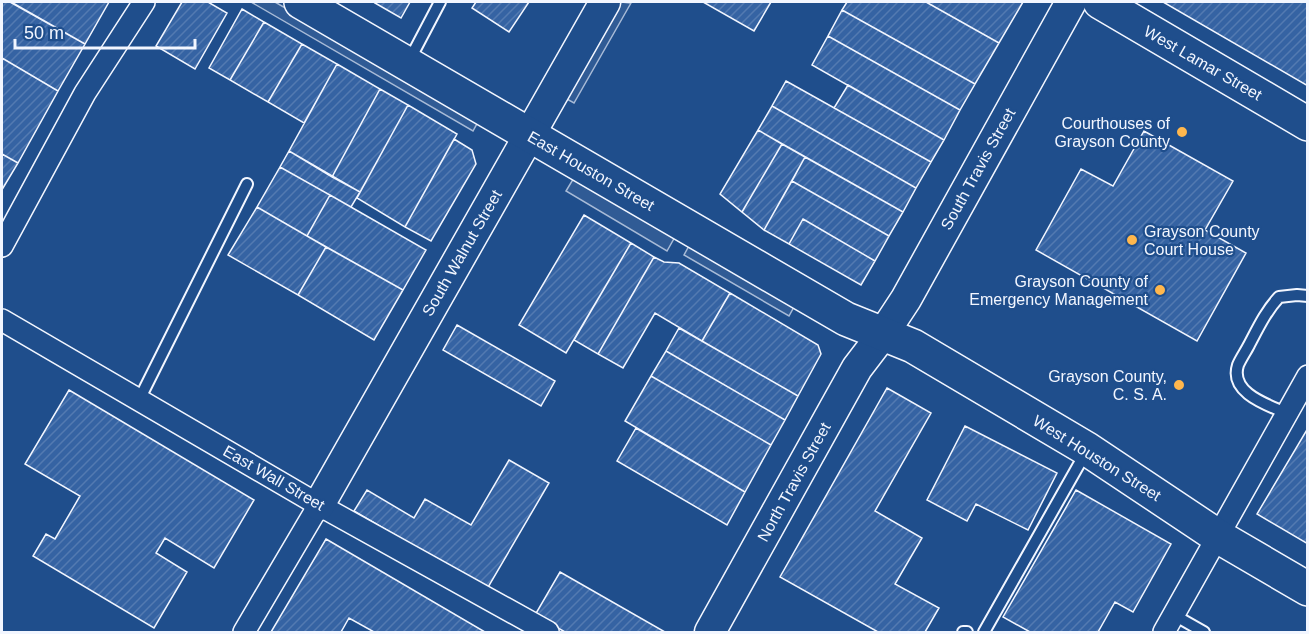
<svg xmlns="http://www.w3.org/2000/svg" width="1309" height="634" font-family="Arial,sans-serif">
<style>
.parking{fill:#305b95;stroke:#a8bbd7;stroke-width:1.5}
.building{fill:url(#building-hatch);stroke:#f2f6ff;stroke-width:1.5}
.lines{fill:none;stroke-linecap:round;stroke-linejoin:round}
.lane-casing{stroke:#f2f6ff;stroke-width:14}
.street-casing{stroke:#f2f6ff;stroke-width:24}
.secondary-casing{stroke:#f2f6ff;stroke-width:33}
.primary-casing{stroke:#f2f6ff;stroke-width:36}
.lane{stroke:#1f4e8c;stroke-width:10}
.street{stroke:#1f4e8c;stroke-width:21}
.secondary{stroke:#1f4e8c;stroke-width:30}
.primary{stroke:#1f4e8c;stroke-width:33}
.poi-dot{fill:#ffb74d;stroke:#1f4e8c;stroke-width:2}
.labels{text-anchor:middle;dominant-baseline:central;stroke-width:4.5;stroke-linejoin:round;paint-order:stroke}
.street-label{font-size:16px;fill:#f2f6ff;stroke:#1f4e8c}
.poi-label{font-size:16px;fill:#f2f6ff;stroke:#1f4e8c;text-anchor:end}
</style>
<defs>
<pattern id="building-hatch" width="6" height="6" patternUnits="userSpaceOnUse" patternTransform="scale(1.5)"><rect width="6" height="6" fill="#3563a3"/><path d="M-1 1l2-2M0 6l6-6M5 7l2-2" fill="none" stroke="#537ab1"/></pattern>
</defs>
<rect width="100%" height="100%" fill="#1f4e8c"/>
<path class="parking" d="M251,2h24l204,118 -6,11z
M621,2l10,1 -57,100 -9,-5z
M575,176l101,59 -9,16 -101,-60z
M690,244l105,61 -6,11 -105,-61z"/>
<path class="building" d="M2,2h8l75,42 -27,47 -56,-33z
M11,2h98l-24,42z
M182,2h26l19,11 -32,56 -39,-23z
M376,2h34l-9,16 -26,-15z
M476,2h53l-20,30 -37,-24z
M703,2h68l-17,29z
M847,2h79l73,41 -24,41 -133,-74z
M926,2h97l-24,41z
M1163,2h145v84z
M242,9l22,13 -34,58 -21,-12z
M842,10l133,74 -15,26 -132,-74z
M264,22l38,22 -34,58 -38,-22z
M828,36l132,74 -16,30 -132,-75z
M302,44l35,20 -33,59 -36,-21z
M2,58l56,33 -40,72 -16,-9z
M337,64l43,25 -48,88 -43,-26z
M786,81l145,81 -15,26 -144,-82z
M848,85l96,55 -13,22 -97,-54z
M380,89l28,16 -48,87 -28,-15z
M408,105l49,29 -52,93 -48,-29z
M772,106l144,82 -13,24 -145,-82z
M758,130l24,14 -40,68 -22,-18z
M1144,131l89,50 -28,49 41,23 -49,88 -161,-91 45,-81 32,17z
M454,139l18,11 4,14 -45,77 -26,-14z
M782,144l23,13 -41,73 -22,-18z
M289,151l71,41 -9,15 -71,-40z
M2,154l16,9 -15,25 -1,-1z
M805,157l98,55 -14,24 -97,-55z
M280,167l50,28 -23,41 -50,-29z
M792,181l97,55 -14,25 -72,-42 -14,25 -25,-14z
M330,195l96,55 -23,40 -96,-54z
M257,207l69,40 -28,48 -70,-40z
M584,215l47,28 -65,110 -47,-28z
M803,219l72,42 -14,24 -72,-41z
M631,243l23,14 -56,97 -24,-14z
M326,247l77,43 -29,50 -76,-45z
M654,257l10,5 15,1 51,30 -28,48 -47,-28 -32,55 -25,-14z
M730,293l88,52 3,9 -23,42 -96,-55z
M457,325l98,56 -14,25 -98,-56z
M679,328l119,68 -13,24 -119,-69z
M666,351l119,69 -14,25 -120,-69z
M651,376l120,69 -26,47 -120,-71z
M887,388l44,25 -56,98 47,27 -27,46 44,24 -14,24h-47l-98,-55z
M69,390l185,110 -40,68 -49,-30 -9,15 31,19 -33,56 -121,-72 13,-22 9,5 25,-43 -55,-32z
M965,426l92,47 -29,57 -52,-26 -9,17 -40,-21z
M636,428l109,64 -18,33 -110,-64z
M1308,428v116l-51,-30z
M509,460l40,23 -62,106 -133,-78 13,-21 47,28 11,-19 46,26z
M1076,490l95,54 -38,68 -18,-10 -17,30h-68l-27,-15z
M326,539l159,93h-111l-25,-14 -8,14h-70z
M560,572l105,60h-100l-30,-17z"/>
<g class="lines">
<g class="lane-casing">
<path id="lane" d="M409,61l31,-59
M139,400l108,-216
M1286,413c-18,-8 -57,-20 -48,-48 3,-7 8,-14 11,-20 9,-17 17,-34 30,-48l18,-2 11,1
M1174,615l30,17
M963,632h4
M984,632l102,-180"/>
</g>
<g class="street-casing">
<path id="street" d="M2,246l83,-153 59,-91
M2,320l317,185 229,127
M244,632l75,-127
M1164,632l144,-256"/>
</g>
<g class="secondary-casing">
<path id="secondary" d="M319,505l286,-503
M710,632l147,-264 26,-34 23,-35 165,-297"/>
</g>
<g class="primary-casing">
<path id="primary" d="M301,2l545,317 67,27 174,103 132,88 89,52
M1100,2l208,122"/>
</g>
<use href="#lane" class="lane"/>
<use href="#street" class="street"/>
<use href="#secondary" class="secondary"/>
<use href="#primary" class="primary"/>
</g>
<g class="poi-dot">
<circle cx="1182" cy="132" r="6"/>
<circle cx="1132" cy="240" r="6"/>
<circle cx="1160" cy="290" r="6"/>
<circle cx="1179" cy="385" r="6"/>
</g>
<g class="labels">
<g class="street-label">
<text transform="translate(1203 63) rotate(30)">West Lamar Street</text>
<text transform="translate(978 169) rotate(-61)">South Travis Street</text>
<text transform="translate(591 171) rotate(30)">East Houston Street</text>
<text transform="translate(462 253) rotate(-60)">South Walnut Street</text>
<text transform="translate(1097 458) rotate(32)">West Houston Street</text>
<text transform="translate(274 478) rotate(30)">East Wall Street</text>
<text transform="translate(794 482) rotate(-61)">North Travis Street</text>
</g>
<g class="poi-label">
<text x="1170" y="123">Courthouses of<tspan x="1170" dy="18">Grayson County</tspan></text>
<text x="1144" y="231" text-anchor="start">Grayson County<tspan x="1144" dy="18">Court House</tspan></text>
<text x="1148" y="281">Grayson County of<tspan x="1148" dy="18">Emergency Management</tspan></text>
<text x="1167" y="376">Grayson County,<tspan x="1167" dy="18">C. S. A.</tspan></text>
</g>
</g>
<rect width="1309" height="634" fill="none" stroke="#f2f6ff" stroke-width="6"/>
<path d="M15 39v9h180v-9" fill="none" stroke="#f2f6ff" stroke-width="3"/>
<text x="24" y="39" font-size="18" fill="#f2f6ff" stroke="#1f4e8c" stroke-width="4.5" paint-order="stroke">50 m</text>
</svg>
